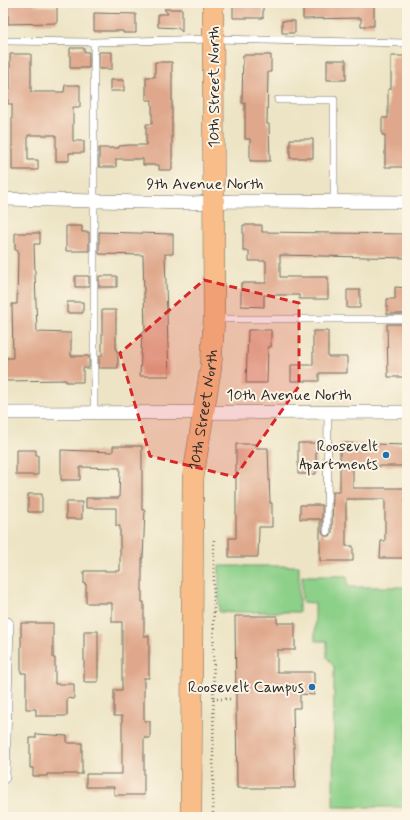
<svg xmlns="http://www.w3.org/2000/svg" width="410" height="820" font-family="Mynerve,sans-serif">
<style>
.green{fill:#8dd089;stroke:#5c7e5a}
.building{fill:#dfa78b}
.lines{fill:none;stroke-linecap:round;stroke-linejoin:round}
.lane-casing{stroke:#6f6c61;stroke-width:8}
.street-casing{stroke:#6f6c61;stroke-width:14}
.primary-casing{stroke:#6f6c61;stroke-width:22}
.path{stroke:#6f6c61;stroke-width:2.5;stroke-dasharray:1 3;stroke-linecap:butt}
.lane{stroke:#fff;stroke-width:7}
.street{stroke:#fff;stroke-width:13}
.primary{stroke:#f8bd88;stroke-width:21}
.marked{fill:#d62828;fill-opacity:0.2;stroke:#d62828;stroke-width:3;stroke-dasharray:8 5;stroke-linejoin:round}
.poi-dot{fill:#1f6fb2;stroke:#fcf5e5;stroke-width:1.5}
.labels{text-anchor:middle;dominant-baseline:central;stroke-width:4;stroke-linejoin:round;paint-order:stroke}
.street-label{font-size:16px;fill:#2b2b2b;stroke:#fcf5e5}
.poi-label{font-size:16px;fill:#2b2b2b;stroke:#fcf5e5;text-anchor:end}
</style>
<rect width="100%" height="100%" fill="#fcf5e5"/>
<filter id="ink" filterUnits="userSpaceOnUse"><feTurbulence type="fractalNoise" baseFrequency=".025" numOctaves="2"/><feDisplacementMap in="SourceGraphic" scale="8" xChannelSelector="R" yChannelSelector="G"/><feConvolveMatrix kernelMatrix="1 2 1 2 8 2 1 2 1" color-interpolation-filters="sRGB"/></filter>
<filter id="wash" filterUnits="userSpaceOnUse"><feTurbulence type="fractalNoise" baseFrequency=".012" numOctaves="4" result="noise"/><feDisplacementMap in="SourceGraphic" scale="16" xChannelSelector="R" yChannelSelector="G"/><feGaussianBlur stdDeviation="0.9" result="paint"/><feColorMatrix in="noise" values="0 0 0 0 0 0 0 0 0 0 0 0 0 0 0 0 0 1.4 0 .05"/><feComposite in="paint" operator="in"/></filter>
<g filter="url(#wash)">
<rect width="100%" height="100%" fill="#ede4c5"/>
<path class="green" d="M219,566h80v46h-80z
M302,576h45l1,11h59v220h-74l1,-140 -7,-10v-16h-12v-38l-13,-1z"/>
<g id="blocks">
<path class="building" d="M8,3h27v3h22v17l-49,1z
M303,3h71v23h-13v-8l-58,1z
M233,5h30v13h-30z
M164,9h18v23l-4,-4 -20,-1v-13h10z
M94,13l42,1v19h-13v-2h-29z
M282,21h13v12h-13z
M70,48h14v4h5v16h-19z
M99,52h13v17h-13z
M10,54h21v38h33l1,-7h15v22h-7v34h11v12h-15v8h-13v-26h-28v25h10v10h-26v-66h-4v-15h2z
M243,55h28v17h-3l-1,52h2l1,37h-20v-22h-5v-36h-3z
M391,56h16v111h-22v-32h-3v-17h6v-29h3z
M327,60h19v20h-19z
M155,62h17v108h-13v-5h-16v-6h-27v8h-17v-19h20v-2l11,-1h16v-21h6v-24h-6v-23h9z
M110,80h14v11h-14z
M290,139h23v19h-23z
M243,225h19v7l145,2v24l-127,-3v22h48v22h-29v-4h-35v12l-23,-1v-23h25v-22h-17v-10h-6z
M66,226h16v6h7v19h-23z
M99,232l74,2v20h-8l4,122h-29l2,-44h3l-2,-77 -44,-1z
M15,233h25v11h-6l3,88 34,1v23h18v12h-6v14h-17v-2l-61,1 1,-23h7l-1,-54h5l1,-54h-3z
M75,276h14v11h-14z
M99,276h18v11h-18z
M395,287l12,1v26h-20v-15h8z
M347,290h13v18h-13z
M67,302h16v11h-16z
M102,310h14v41h2v17h-19v-12h3z
M387,324h20v53h-19z
M248,330h23v17h-3l-1,36h-21z
M313,331h15v26h19v16h-28v8h-28v-16h22z
M298,443h18v31h-18z
M340,443l67,2v21h-54v22h52v26h2v44h-27l1,-17h4v-42h-39v47h7v15h-33v-42h-20v-14h22v27l3,4h5l2,-4 1,-40h7z
M236,444h20v4h12l2,55h2v24h-13l-1,30h-29v-19h7z
M113,446h29v64h3l-2,48h-1v44h2v34h5v42h-5v43h6v17h-6v57h-30v-8h-28v-13h36v-58h-8v-26h8v-68h-10v-19h-26v-19h-2v-13h36v-45h-4v-18h-30v-10h33l1,-30 -40,-1v13h-19v-30l52,2z
M16,450h20v5h2v20h-22z
M28,494h14v18h-14z
M66,502h16v17h-16z
M235,616h42v7h18v27h-18v22h37v23l-14,-1v14h-7l2,80h-58z
M21,623h32v35h2v26h19v15l-7,-1v18h-31v-7h-10v-36h-5z
M84,631h14v51h-14z
M36,734l31,2v7h15v31h-35v2h-14v-8h-3v-30h6z"/>
</g>
</g>
<g filter="url(#ink)">
<use href="#blocks" fill-opacity="0" stroke="#6f6c61" stroke-width="1"/>
<g class="lines">
<g class="lane-casing">
<path id="lane" d="M3,41l91,1 120,-3 193,4
M278,100h56v102
M216,319h191
M94,413v-371
M327,532l1,-120"/>
</g>
<g class="street-casing">
<path id="street" d="M3,199l189,4 41,-2 174,1
M3,413l404,-1
M3,777l4,-153"/>
</g>
<g class="primary-casing">
<g id="primary">
<path id="s1" d="M191,817l2,-339 18,-112 3,-47 -1,-316"/>
</g>
</g>
<path class="path" d="M213,699h19
M213,817l1,-279"/>
<use href="#lane" class="lane"/>
<use href="#street" class="street"/>
<use href="#primary" class="primary"/>
</g>
</g>
<path class="marked" d="M204,280l95,23v83l-64,91 -85,-21 -30,-103z"/>
<g class="poi-dot">
<circle cx="386" cy="455" r="4"/>
<circle cx="312" cy="687" r="4"/>
</g>
<g class="labels">
<g class="street-label">
<text transform="translate(214 87) rotate(-90)">10th Street North</text>
<text x="205" y="184">9th Avenue North</text>
<text x="289" y="395">10th Avenue North</text>
<text stroke="none"><textPath href="#s1" startOffset="408">10th Street North</textPath></text>
</g>
<g class="poi-label">
<text x="378" y="446">Roosevelt<tspan x="378" dy="18">Apartments</tspan></text>
<text x="304" y="687">Roosevelt Campus</text>
</g>
</g>
<rect width="410" height="820" fill="none" stroke="#fcf5e5" stroke-width="16"/>
</svg>
